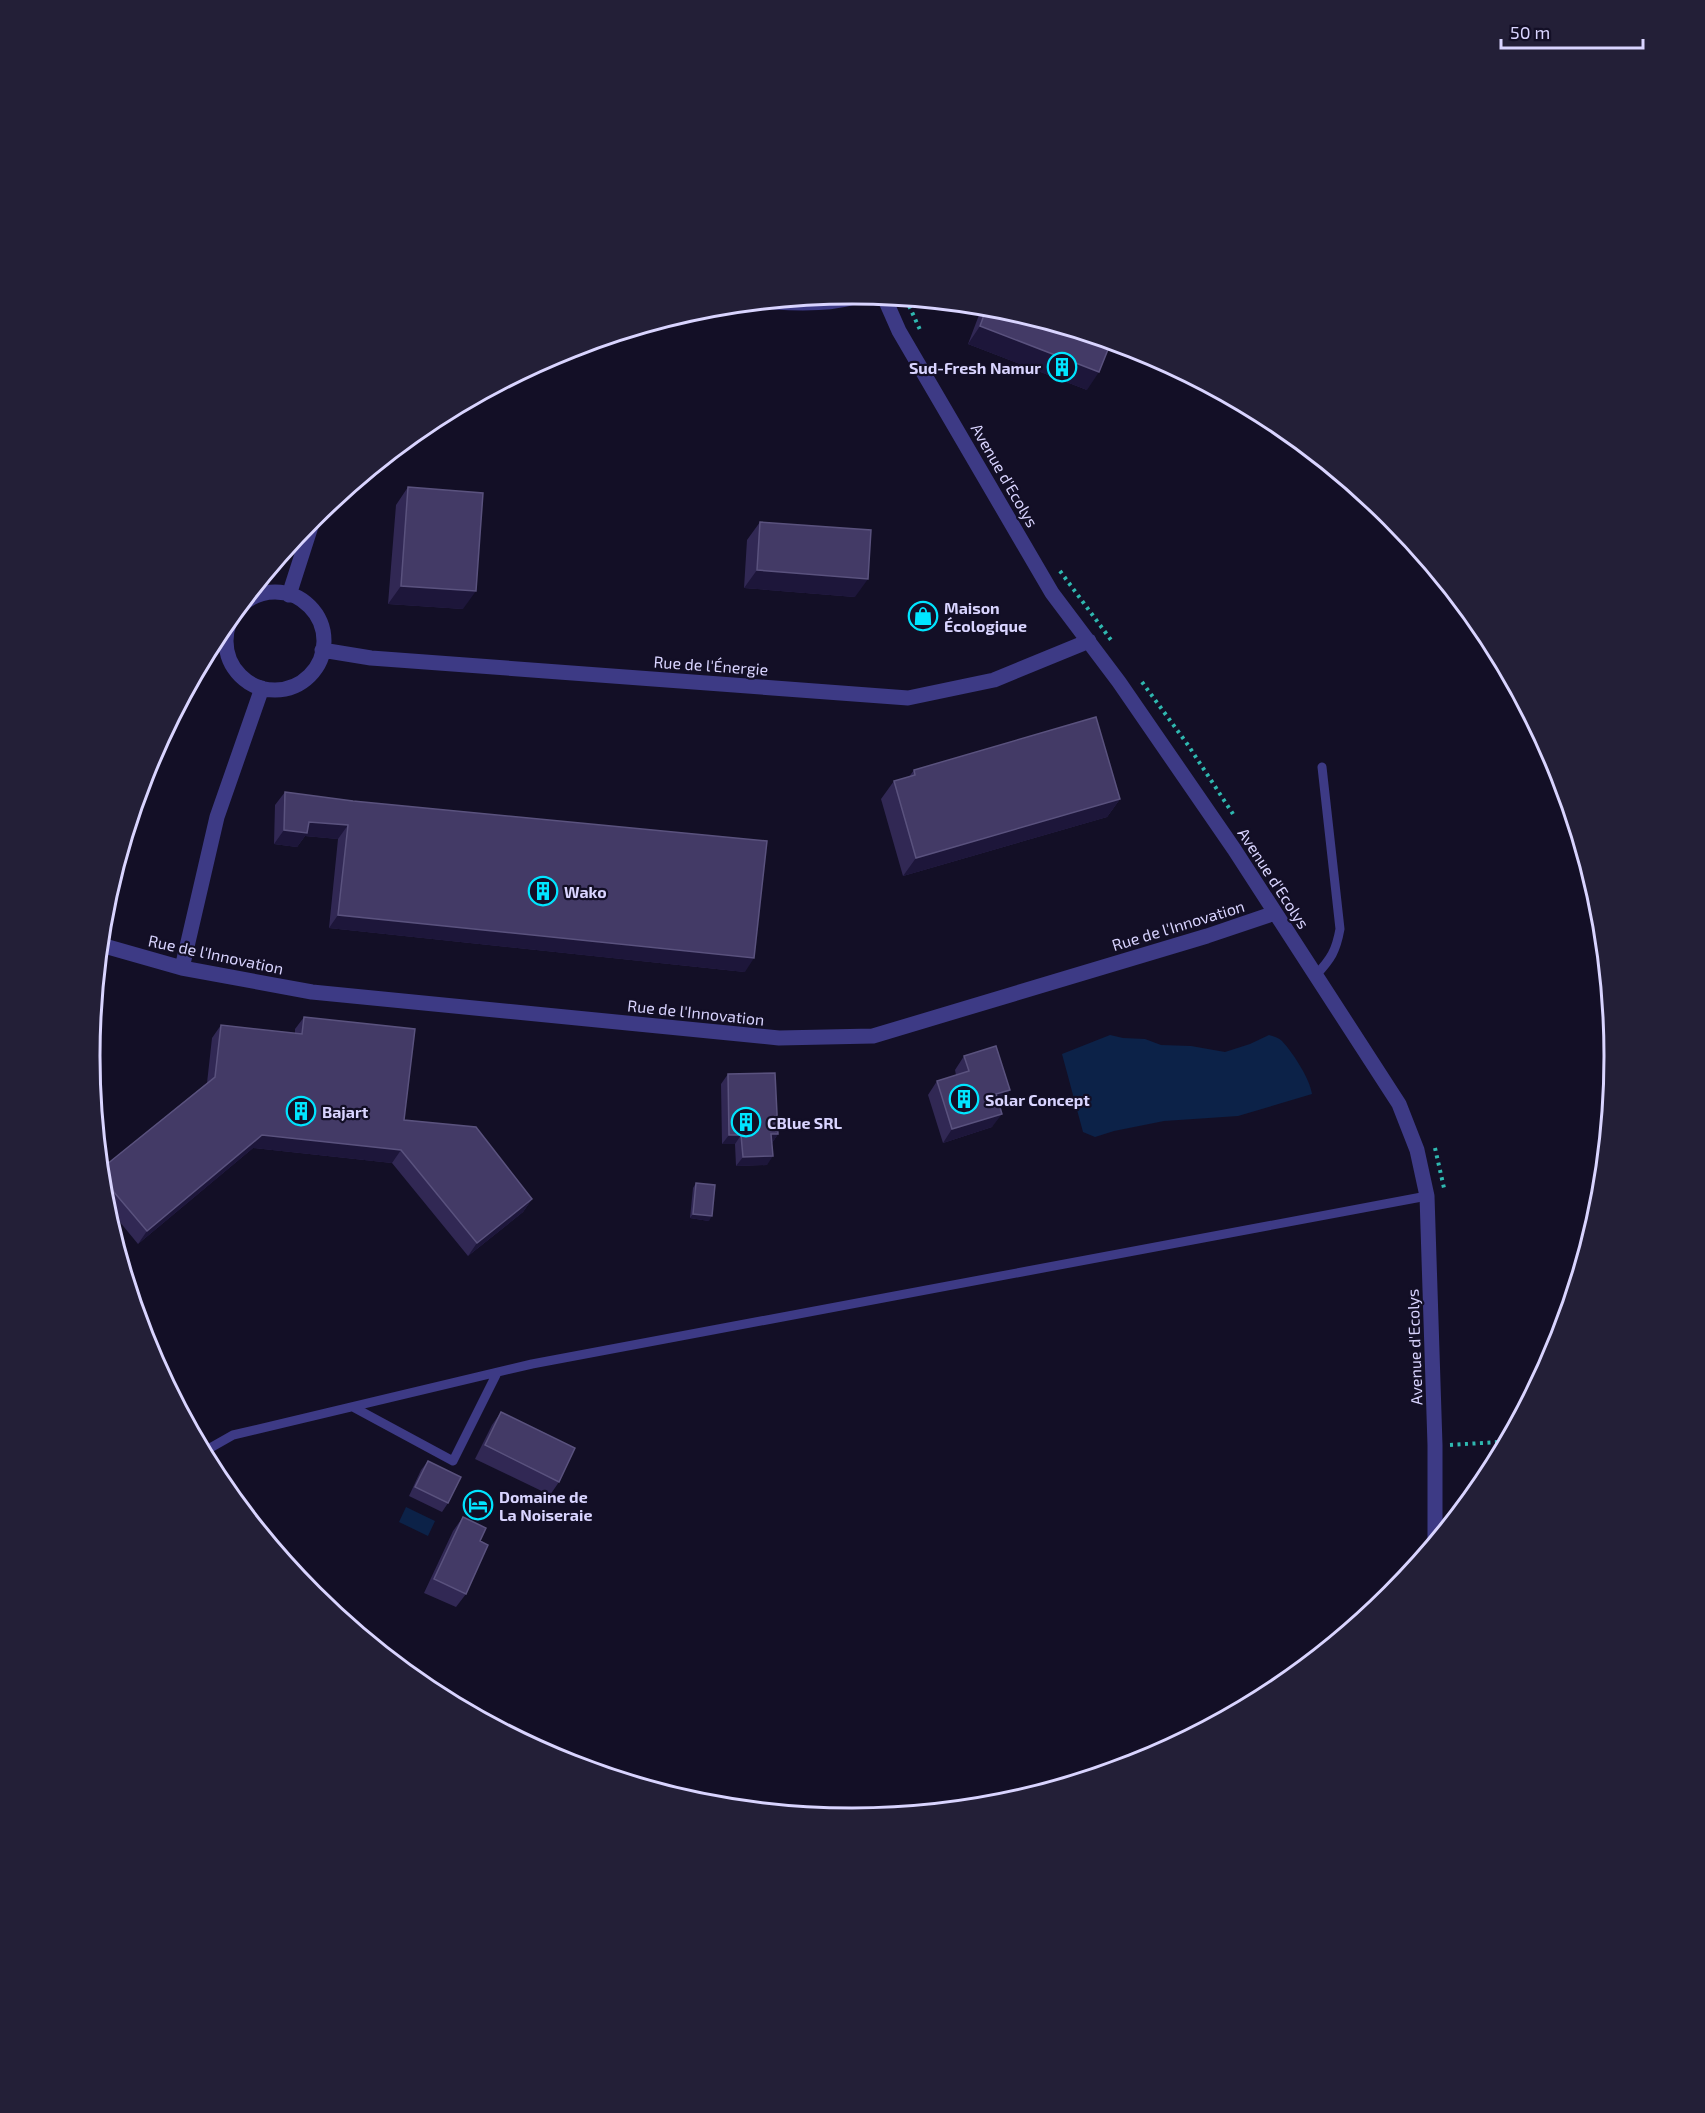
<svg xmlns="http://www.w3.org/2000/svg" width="1705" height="2113" font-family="'Exo 2',sans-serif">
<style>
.water{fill:#0c2248}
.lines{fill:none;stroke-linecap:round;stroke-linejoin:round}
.path{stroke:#2fb8b0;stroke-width:4;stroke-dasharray:3 4.5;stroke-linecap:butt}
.lane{stroke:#3d3a85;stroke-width:9}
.street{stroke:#3d3a85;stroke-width:15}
.wall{fill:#312854}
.shaded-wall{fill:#1d163a}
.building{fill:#433a66;stroke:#5a527e;stroke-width:1.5}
.labels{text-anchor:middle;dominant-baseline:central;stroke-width:4.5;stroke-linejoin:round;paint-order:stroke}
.poi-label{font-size:16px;font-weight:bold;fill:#d9d4ff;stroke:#130f26;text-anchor:start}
.street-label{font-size:16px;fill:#d9d4ff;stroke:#130f26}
.rim{fill:none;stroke:#d9d4ff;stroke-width:3}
</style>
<rect width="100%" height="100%" fill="#130f26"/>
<path class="water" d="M1110,1035l13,3 22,1 16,6 30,1 34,6 25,-8 19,-9c4,1 10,3 13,6 11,12 28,38 30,53l-74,22 -74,5 -50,10 -19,6 -12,-5 -21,-78z
M406,1507l29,14 -7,15 -29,-14z"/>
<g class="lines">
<path class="path" d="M906,299l15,33
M1060,571l51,69
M1142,682l46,63 45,69
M1435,1148l9,40
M1450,1445l48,-3 8,2"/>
<path class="lane" d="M1316,975c15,-16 20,-24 24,-46l-18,-162
M353,1407l100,54 44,-88
M203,1452l30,-17 299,-71 895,-168"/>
<path class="street" d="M884,297l15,34 153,262 67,89 115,167 165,255 18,46 10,46 8,249v98
M774,302c30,2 59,2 88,-7
M226 641a49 49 0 1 1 98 0a49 49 0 1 1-98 0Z
M289,595l25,-78
M322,650l49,8 537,40 86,-18 95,-39
M101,945l81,23 130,24 467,46 94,-2 334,-100 68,-23
M182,968l35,-151 45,-129"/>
</g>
<path class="wall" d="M982,307l20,2 85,81 -119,-46z
M408,487l55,122 -75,-5 8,-99z
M760,522l95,75 -111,-9 3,-48z
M914,770l206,29 -13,18 -204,59 -22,-77 13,-18 15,-4z
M285,792l460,180 -416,-44 9,-89 -33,-3 -8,11 -23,-3 1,-39z
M304,1017l100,103 128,79 -9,13 -55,44 -76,-93 -139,-15 -115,96 -33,-40 -4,-35 106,-86 5,-45 9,-13 74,9v-5z
M964,1056l46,34 -10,14h-1l-7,23 -49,16 -15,-48 9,-14 19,-6 -1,-5z
M728,1074l50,60 -6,9 -5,22 -31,1 -1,-22h-13l-1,-60z
M696,1183l13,38 -19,-3 3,-30z
M501,1412l58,70 -9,13 -75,-36 17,-34z
M428,1461l20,42 -6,9 -33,-16 12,-26z
M463,1517l17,24 -14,53 -10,13 -32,-14 29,-62z"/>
<path class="shaded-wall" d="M980,326l119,46 -12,18 -119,-46z
M757,570l111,9 -13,18 -111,-9z
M401,586l75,5 -13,18 -75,-5z
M1120,799l-13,18 -204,59 13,-18z
M309,822l39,3 -10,14 -33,-3 -8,11 -23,-3 10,-14z
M338,915l416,43 -9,14 -416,-44z
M1010,1090l-10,14 -14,4 10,-14z
M1002,1114l-10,13 -49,16 9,-14z
M771,1134h7l-6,9z
M262,1135l139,15 -9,13 -139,-15 -115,96 9,-13z
M729,1135h12l-6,9h-13z
M773,1156l-6,9 -31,1 7,-9z
M532,1199l-9,13 -55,44 9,-13z
M693,1214l19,2 -3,5 -19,-3z"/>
<path class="building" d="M987,307l15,2 109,33 -12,30 -119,-46z
M408,487l75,6 -7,98 -75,-5z
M760,522l111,8 -3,49 -111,-9z
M1096,717l24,82 -204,59 -22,-77 21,-6 -1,-5z
M285,792l68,9 414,40 -13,117 -416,-43 10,-90 -39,-3 -2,11 -23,-3z
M304,1017l111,12 -11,91 72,7 56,72 -55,44 -76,-93 -139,-15 -115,96 -45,-53 -1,-9 114,-92 6,-52 81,9z
M996,1046l14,44 -14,4 6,20 -50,15 -15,-48 32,-10 -5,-15z
M775,1073l3,61h-7l2,22 -30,1 -2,-22h-12l-1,-61z
M696,1183l19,2 -3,31 -19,-2z
M501,1412l74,36 -16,34 -74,-37z
M428,1461l33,16 -13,26 -33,-16z
M463,1517l23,11 -6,13 8,4 -22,49 -32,-15z"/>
<defs>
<g id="building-ring" transform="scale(1.5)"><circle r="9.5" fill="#130f26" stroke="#00e5ff" stroke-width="1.5"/><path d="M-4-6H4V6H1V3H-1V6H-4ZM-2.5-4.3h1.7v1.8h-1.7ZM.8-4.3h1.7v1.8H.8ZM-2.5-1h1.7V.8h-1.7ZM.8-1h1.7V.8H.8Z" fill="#00e5ff"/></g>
<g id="shop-ring" transform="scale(1.5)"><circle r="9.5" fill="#130f26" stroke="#00e5ff" stroke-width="1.5"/><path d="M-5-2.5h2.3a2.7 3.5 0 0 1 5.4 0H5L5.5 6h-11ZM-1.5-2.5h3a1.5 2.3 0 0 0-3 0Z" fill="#00e5ff"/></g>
<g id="hotel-ring" transform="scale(1.5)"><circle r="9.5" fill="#130f26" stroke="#00e5ff" stroke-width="1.5"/><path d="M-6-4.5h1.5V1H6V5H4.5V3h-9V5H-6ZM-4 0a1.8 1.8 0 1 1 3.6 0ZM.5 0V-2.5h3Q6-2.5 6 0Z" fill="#00e5ff"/></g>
</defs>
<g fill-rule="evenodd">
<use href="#building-ring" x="1062" y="367"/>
<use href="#shop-ring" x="923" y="616"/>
<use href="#building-ring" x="543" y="891"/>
<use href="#building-ring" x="964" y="1099"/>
<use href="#building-ring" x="301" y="1111"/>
<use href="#building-ring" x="746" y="1122"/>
<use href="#hotel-ring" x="478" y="1505"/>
</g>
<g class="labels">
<g class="poi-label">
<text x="1041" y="367" text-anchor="end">Sud-Fresh Namur</text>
<text x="944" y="607">Maison<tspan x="944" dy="18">Écologique</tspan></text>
<text x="564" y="891">Wako</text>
<text x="985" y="1099">Solar Concept</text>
<text x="322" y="1111">Bajart</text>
<text x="767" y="1122">CBlue SRL</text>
<text x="499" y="1496">Domaine de<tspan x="499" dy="18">La Noiseraie</tspan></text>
</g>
<g class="street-label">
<text transform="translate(1005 475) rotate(60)">Avenue d'Ecolys</text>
<text transform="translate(711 665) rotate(4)">Rue de l'Énergie</text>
<text transform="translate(1274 878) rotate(57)">Avenue d'Ecolys</text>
<text transform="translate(1178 925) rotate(-17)">Rue de l'Innovation</text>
<text transform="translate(216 954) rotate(12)">Rue de l'Innovation</text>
<text transform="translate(696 1012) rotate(6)">Rue de l'Innovation</text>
<text transform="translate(1414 1347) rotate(-92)">Avenue d'Ecolys</text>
</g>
</g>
<path d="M0 0H1705V2113H0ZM100 1056a752 752 0 1 1 1504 0a752 752 0 1 1-1504 0Z" fill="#231f37" fill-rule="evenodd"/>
<path class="rim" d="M100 1056a752 752 0 1 1 1504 0a752 752 0 1 1-1504 0Z"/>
<path d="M1501 39v9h142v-9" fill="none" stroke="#d9d4ff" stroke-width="3"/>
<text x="1510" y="39" font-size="18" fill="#d9d4ff" stroke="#130f26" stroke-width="4.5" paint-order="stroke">50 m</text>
</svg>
